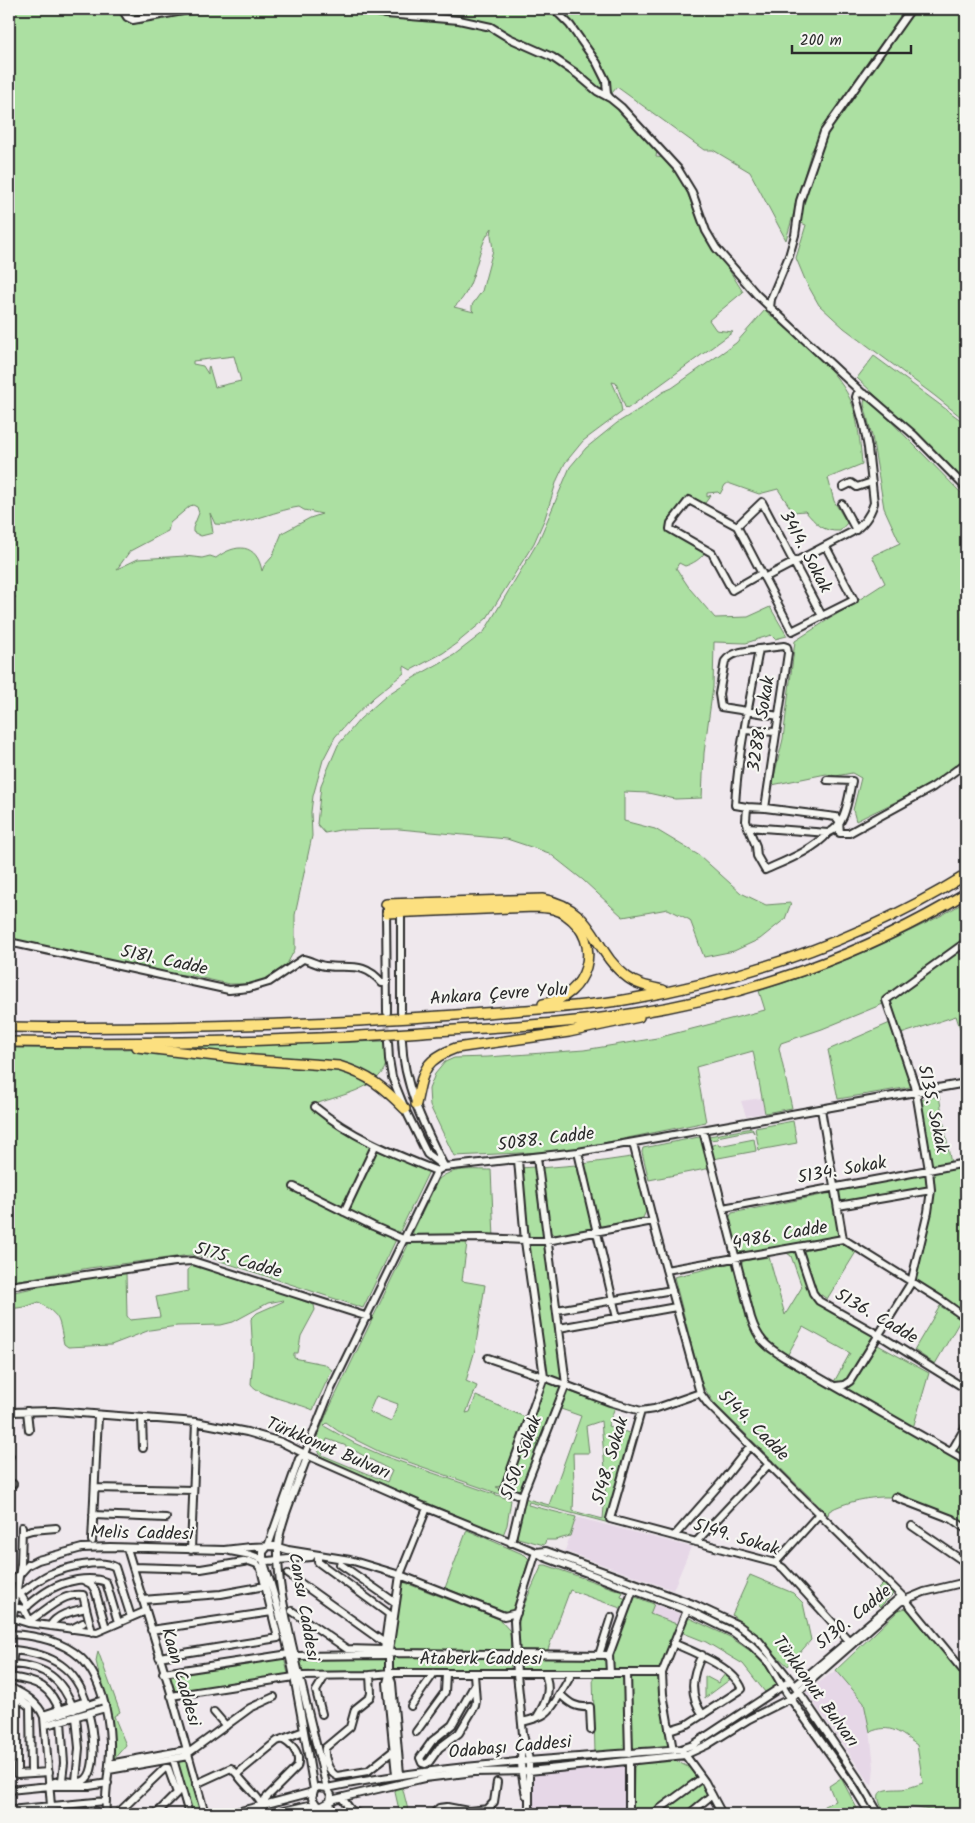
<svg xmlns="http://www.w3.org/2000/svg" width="975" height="1823" font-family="Kalam,sans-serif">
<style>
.built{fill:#e6d7e7}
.green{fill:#ace0a2;stroke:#6c8666;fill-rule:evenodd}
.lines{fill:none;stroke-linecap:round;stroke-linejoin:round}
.minor-tunnel{stroke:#c8c2c6;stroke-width:6;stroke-dasharray:6 3;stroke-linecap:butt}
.minor-casing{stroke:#2b2b2b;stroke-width:10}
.highway-casing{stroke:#2b2b2b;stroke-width:12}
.minor{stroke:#f6f6f2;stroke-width:6}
.highway{stroke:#fce080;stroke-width:9}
.labels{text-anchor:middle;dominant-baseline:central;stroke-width:4.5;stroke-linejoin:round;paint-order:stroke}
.street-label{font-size:18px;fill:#2b2b2b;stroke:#f6f6f2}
</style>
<rect width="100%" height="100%" fill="#efe8ed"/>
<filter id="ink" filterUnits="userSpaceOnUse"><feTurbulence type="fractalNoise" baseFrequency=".02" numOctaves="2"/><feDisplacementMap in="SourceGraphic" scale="10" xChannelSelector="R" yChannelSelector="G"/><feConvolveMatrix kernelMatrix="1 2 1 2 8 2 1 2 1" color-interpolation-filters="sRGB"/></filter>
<g filter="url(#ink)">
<path class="built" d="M762,1098l3,15 -19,3 -5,-15z
M576,1517l115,30 -18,43 -108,-39z
M654,1604l29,11 -4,10 -29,-11z
M836,1670l28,33 5,17 5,47 -2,19 -66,-94z
M624,1766l2,3 1,45h-93l-1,-36 4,-4 33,-5z"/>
<path class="green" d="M9,9h896l-70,100 -24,43 -25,88 -36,-68 -37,-22h-9l-87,-63 -10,12 7,4 43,47 -1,7 9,1 13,13 23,55 42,66 -34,28 7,10 17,2 -106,77 -2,-2 -9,-24 -4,-1 8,18 2,12 -39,29 -18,22 -8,17 -12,38 -11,25 -47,75 -30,25 -14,10 -32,17 -7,-4v7l-30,24 -26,25 -13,15 -12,23 -10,36 -2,16 1,24 -17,79v34l-9,17 -6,6 -25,12h-26l-36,-8 -49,-6 -135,-28v-342l7,-3 -7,1zM492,228l-1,7 2,15 -11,41 -10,14v5l2,2 -20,-5c24,-19 20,-57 38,-79zM234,356l7,25 -26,6 -6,-21 -1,2v6l-5,-8 -10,-2v-3zM193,505l4,2 2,6 -6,15v4l8,4 12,-3 -3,-20 5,11c29,3 57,-13 84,-17l5,3 18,4 -12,4 -28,15 -10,24 -8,9 -2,5c-5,-28 -26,-28 -46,-13l-6,-2 -8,2 -17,-2 -47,3 -21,10 13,-18 34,-18 4,-2 2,-8 20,-17z
M912,9h54v412l-31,-25 -91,-68 -25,-23 -13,-23 -10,-24 10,-33 -5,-2 -4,4 9,-34 16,-53 12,-21z
M765,310c26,24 71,57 85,89 7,13 11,49 12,65l-34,14 6,23 13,22 -7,8c-18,1 -24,-8 -35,-20l-12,1 -15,-23 -19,5 -31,-11 -3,2 -5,9 -2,-2 -11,1v4l4,-2 -6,8 -3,1 -13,-8 -21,26 -1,5 2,4 36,21c-4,7 -13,12 -20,14l-6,-3 -3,5 14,21 25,29 33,-1 22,-10 17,29 -12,3 -4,-4 -25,8 -32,-1 -1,45 -9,66 -2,45 -27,1 -27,-6 -24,-1v29l31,8 45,27 41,37 25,12 25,-2 -6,16 -25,20 -26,12 -30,6 -14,-37 -22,-11 -45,8 -40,-37 -34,-27 -42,-14 -108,-10 -59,1 -15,3 -8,-9 4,-39 17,-40 22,-26 27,-24 28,-18 39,-22 30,-23 55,-92 31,-73 16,-19 31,-25 24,-15 22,-16 9,-4 64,-45z
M874,356l92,68v60l-20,-22 -89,-84z
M865,398h3l98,100v260c-30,28 -73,44 -110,63l-3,-11 8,-32 -9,-5 -16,3 -10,-2 -54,11 11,-46 12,-98 90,-58 -13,-27 28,-13 -16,-35 -12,-72 -8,-32z
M966,901v37l-81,59 -2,5v2l-61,25 -41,14 -2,5 13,60 -27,5 -12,-62 -57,16 10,55 -142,29 -110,5 -24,-50 -1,-17 6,-15 10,-12 9,-4 34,-1 96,-7 73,-12 108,-28 -6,-19c54,-17 103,-36 153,-61 19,-9 37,-18 54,-29z
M958,951l8,12v83l-10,-30 -55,18 -12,-32 1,-2z
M890,1023l21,62 -1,2 -72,12 -10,-49z
M386,1041c0,7 1,17 0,23 -7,26 -51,32 -73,41l37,28 27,18 52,20 -66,137 -155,-51 -17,-2 -102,13 -80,14v-234l113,1z
M939,1096l12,68 -16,3 -4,-2 -12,-65z
M793,1121l4,22 -38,7 -4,-22z
M752,1128l2,5 -2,-3 -35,7 1,2 -9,1v-4z
M699,1137l5,4 7,27 -62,12 -7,-28 1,-4z
M754,1139l2,12 -43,8 -3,-13 8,-3 1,3z
M631,1157l3,3 12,51 -3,7 -86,17 -4,-1 -4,-3 -9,-63 36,-3z
M966,1165v149l-48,-32 -3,-7 18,-84 1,-19z
M535,1167l2,2 8,65 -3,4h-13l-2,-2 -8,-68z
M491,1170l3,68h-81v-6l25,-52c13,-13 35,-10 53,-10z
M927,1174l2,14 -88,16 -3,-15z
M832,1193l8,42 -102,20 -9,-37 3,-5z
M412,1241l55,2 -5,38 23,4 -10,65 -9,31 11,5 -11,27 4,-1 6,-16 51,22 -23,67 -8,2 16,7 -1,4 -131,-46 -42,-21 -11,-8 -3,3 30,17 27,12 130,45 -4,25 -4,10 -179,-76c-14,-12 -2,-32 3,-46l81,-168zM376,1396l22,8 -7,18 -22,-10zM327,1439l17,6 48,26 -5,11 -65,-27z
M528,1242l16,1 2,3 17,134 -2,1 -15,-7z
M836,1244h6l14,8 -29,47 -10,-7 -13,-41z
M796,1251l18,50 8,6 52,28 -27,46 -6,2 -7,-1 16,-29 -47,-26 -16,29c-9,-6 -18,-11 -25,-20 -11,-14 -16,-52 -21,-71l2,-4 26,-4 16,58 17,-28 -11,-31 -4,-3z
M731,1263l4,4 22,75 9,9 200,113v63l-13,-10 -60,-24 -3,4c-18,-1 -46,5 -61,14l-1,4 -114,-112 -12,-18 -28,-108z
M195,1265l82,26 37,14 1,5 -14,26 -3,17h-4v5l30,6 8,6 -19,40c-14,-7 -55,-14 -62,-26l2,-28 -2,-37 6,-6 27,-12 -1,-1 -15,3 -35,19 -12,3 -44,1 -27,4 -39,15 -43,2 -4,-3c-6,-27 -2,-26 -25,-42l-14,5 -16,2v-16l69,-14 48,-6 1,43 3,4 30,-3 -4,-20 32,-6v-21l3,-4z
M940,1306l21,13 -26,45 -21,-14z
M876,1344l53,29 -16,55 -65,-39z
M546,1380l16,7 -41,106 -8,-4 -3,-11z
M565,1390l50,17 -7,19 24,8 -23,87 115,30v2l-195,-51 -1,3 48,12 -6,19 -15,4h-9l-2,5 -26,-7 -2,-7 8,-33 25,7 32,-89 -23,-8zM601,1421l5,60 -3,38 -30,-8 1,-25 -1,-33h16l-3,-27z
M966,1431v28l-10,-6 -1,-4z
M467,1530l58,25 4,4 -17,53h-5l-62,-24z
M542,1565h4l77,27 -2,5 6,2 -4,10 -53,-19 -23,62h-28l-1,-23 2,-15z
M750,1575l43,18 10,10 8,37 -23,26 -56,-51z
M403,1582l96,37 11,12 1,21 -116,-1 -3,-5z
M883,1583l11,10 -14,14 -5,-5 8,-8 -5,-6z
M633,1596l21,8 -4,10 29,11 -17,45h-43l-7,-2v-14z
M906,1608l60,72v134l-6,-2 -9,1 -41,-6 -25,7c-11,-21 -9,-25 15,-25 7,0 16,-4 23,-6l-6,-38c-17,-12 -26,-22 -47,-13l-6,-29 -28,-33 63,-60z
M687,1617l43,20 26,18 24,29 -15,8 -22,-28 -37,-22 -25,-10z
M98,1651l22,61 -6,4 12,29 -13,15 -3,-38 -14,-61z
M395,1654l115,2 1,14 -117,1 -2,-13z
M520,1656l87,1 -1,12 -85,3z
M284,1657l5,21 -116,16 -6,-19z
M299,1657l86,1v13l-79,3 -5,-3z
M725,1674l7,4 -27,20v-22l13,7z
M661,1675v27l9,43 -1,3 -35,2 -4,-10 -2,-61 4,-3z
M593,1676h26l4,3 3,73 -31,1z
M187,1760l15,54h-11l-15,-53z
M676,1761l14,7 9,11 -48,35h-18l1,-47 3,-3z
M841,1778l19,36h-43l7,-8 11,-5 -6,-15z
M701,1783l7,12 -23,19h-28z
M402,1786l7,28h-9l-6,-26z"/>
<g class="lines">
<path class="minor-tunnel" d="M387,1016l1,22"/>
<g class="minor-casing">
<path id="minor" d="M122,9l5,8 6,3 61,-11
M364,9l22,5 73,6 32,7 18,11 43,19 25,17 20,17 13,7
M554,9l16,16 27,38 9,18 1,13 3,4 11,9 57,62 14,23 14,39 10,17 41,47 105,98 8,4 44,38 52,53
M770,308l1,-9 18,-43 6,-21 5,-34 24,-69 87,-123
M843,487l8,-4 6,4 15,-5
M842,504l14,26
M737,526l55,105 62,-31 -28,-53
M737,526l-48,-26 -18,23 -1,6 42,24 20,37 30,-17
M737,526l25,-24 60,114
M764,578l88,-46c12,-7 18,-16 22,-29l-6,-55 -4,-22 -8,-29 1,-3 5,-1
M759,649c-11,2 -26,2 -34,12l-6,33 2,13 58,9
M744,730l32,2
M827,780l25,1c-4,17 -6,45 -24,52l-80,-6 8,19 1,10 8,14c20,-9 49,-20 63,-37
M747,807l18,1 71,9 3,4 1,12h9l84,-46 33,-24
M748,827l-2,-6 1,-14 -12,-2c3,-53 15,-104 24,-156l25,-3 3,1 1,6 -23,155
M386,911l1,101
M9,942l220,48 20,-2 20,-6 34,-23c7,1 14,6 22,7 24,3 39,-5 57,17h5
M401,1012v-104
M402,1040c1,44 22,86 42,126
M388,1042l1,17 3,18 13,32 22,45 17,13
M315,1107c38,31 77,46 122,64
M821,1109l22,130
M703,1131l48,187c7,22 15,28 34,40l181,103
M633,1143l23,90 44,160 8,11 194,192 64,78
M578,1152l39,166
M518,1160l7,81 19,136 -40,112 18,7
M294,1187l79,39 30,13 78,-1 66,3 106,-20
M838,1206l93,-16
M723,1208l243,-45
M344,1212l31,-66
M798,1248l15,45 6,8 60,34 87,54
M666,1270l177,-31 98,61 25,18
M9,1286l166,-24 18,-1 175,56
M557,1310l115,-20
M559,1328l117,-21
M488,1358l56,19 66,25 31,9 13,-2 46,-16
M836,1386l8,-1 6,-4 61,-98 17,-71 3,-22 -2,-20 -14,-84 -29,-86 80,-58
M27,1411l2,19
M641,1411l-31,108 165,44 8,5 69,76
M9,1412l45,-1 142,11 51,10 34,10 28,14 118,52 109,44 8,5 148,55 41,20 19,14 17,17 17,29 68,96 16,26
M142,1419l1,29
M951,1452l15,-26
M305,1454l1,6c-8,23 -27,64 -28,87 -1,32 7,65 14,97 11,48 23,96 35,144l4,7 -1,6 2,13
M9,1456h1
M9,1484h4
M95,1488l98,2
M895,1497l57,22 14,10
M93,1515l73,3
M912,1526l54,37
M22,1533l10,-3 24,-2
M675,1535l45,-51 30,-38
M92,1541l6,-125
M696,1542l73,-78
M511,1543l11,-47 44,-112 -29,-226
M127,1548l44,145 34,121
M191,1550l5,-128
M230,1551l21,4 16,6 44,-4
M536,1552l10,-1 147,53 45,21 21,16 36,45 66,97 18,31
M775,1563l45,-50
M340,1564l56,39
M133,1567l68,2 48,-8 8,3 4,5 17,69 -119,19
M288,1574l98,70
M83,1580l8,4 4,6 11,38
M9,1583l10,-8 9,-10 10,-5 44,-12 28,-1 114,3 27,-3 23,-1 14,4 62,10 50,15 104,41 13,-3
M142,1600l79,-6 44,-8
M28,1606l-8,-12c10,-7 19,-15 30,-20 14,-6 51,-16 65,-7l16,50
M14,1607l10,2c7,-6 16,-14 25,-19 16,-9 40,-15 57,-8l12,40
M86,1608l6,24
M24,1609l5,10 2,1c16,-10 32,-28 52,-25l3,13c-13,3 -29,6 -36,18
M292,1611l55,38 37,1 5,-36 -71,-52v-6
M12,1618l16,5 69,9 49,-21
M71,1629l12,-6
M151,1630l121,-18
M9,1634c24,1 52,6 71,23 21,19 29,58 30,85 1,24 -6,48 -4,72
M10,1634l11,-70 1,-37
M599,1655l12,-38
M702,1655c-11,21 -13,40 1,60
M295,1656l90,-1 9,-2 215,2
M12,1664c33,2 50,14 62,46
M163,1673l126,-19
M610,1673l-1,-18 24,-65
M627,1673l2,81
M474,1674l2,27 -1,5 -16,27 -20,15 -10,14 -4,2 -3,-1 -2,-5 12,-17 20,-16 22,-39
M370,1675l1,18 -1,4 -15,12 -5,18 -25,21c-1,9 3,24 12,28l31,-5 25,-20
M389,1675l-2,8 9,92
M300,1676l70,-1 19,-2h273
M795,1686l103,-87
M9,1687c15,7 29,15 35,30l7,89
M560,1694l10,-17
M171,1696l123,-19
M411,1706l23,-33
M214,1712l12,14
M61,1714c-10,-28 -23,-33 -51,-37l4,-27c38,4 62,17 73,55
M322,1714l-6,-23 9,-15
M43,1715l43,-14
M76,1717l3,31 -3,33
M537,1717c8,-13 14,-25 9,-40
M45,1719l58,-19
M61,1721l3,42 -2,17
M522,1722c22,-5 27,-8 38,-28 10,10 16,14 30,13l1,23
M46,1725l59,-17
M669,1730l19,-6 54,-35c-8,-22 -49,-37 -69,-46
M416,1732l29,-40 1,-18
M522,1740c-2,22 -1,34 4,55
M673,1750l-10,-56 -1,-21 25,-63
M683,1752l22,30 17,32
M187,1754l63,-46 24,-11
M173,1759l16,55
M109,1764l77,-14
M109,1770l79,-14
M31,1773l-1,-66 -13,-10v77l32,-2
M237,1774c7,11 19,19 25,31
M400,1774l-8,-91 -3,-10v-22l11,-76 27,-67
M50,1784c12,-6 18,-1 30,-2 20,-3 13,-56 8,-69
M196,1784l35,-16 6,6 40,-33 27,-10
M9,1790l41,-4h39l19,-3
M342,1798l9,12 8,4
M265,1805v-6l32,-32c4,-13 -4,-22 -15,-28
M9,1810l97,-9
M59,1814l36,-3
M117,1814l48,-46h3l9,25 -21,21
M229,1814l80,-21 9,-6 9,1c118,-24 234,-29 354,-39l12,-4 97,-64
M270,1814l39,-9 13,1 13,-7 90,-21 49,-6 55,-1 156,-16 22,-10 42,-26 42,-21 109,-96 24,-10 42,-10
M319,1814l-3,-10 -4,-6 2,-8c-13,-77 -25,-156 -51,-230v-8l5,-6 31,-87 6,-5 26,-65 106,-218 7,-4 134,-15 388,-69
M435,1814v-2l4,-4 8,-1 21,4 21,-2
M483,1814l11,-12 3,-20
M529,1814v-54l-6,-26 -6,-60 -3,-53 22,-69
M629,1814v-52
M653,1814l49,-36
M689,1814l23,-19"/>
</g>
<g class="highway-casing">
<path id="highway" d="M386,904l156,-5c55,10 49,51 85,78 10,8 23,10 36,13
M387,913l149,-6c11,1 21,1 30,8 39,27 22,82 -23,89
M9,1027c117,2 234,-1 350,-6 51,-3 102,-6 153,-10 39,-3 79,-5 118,-12 119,-21 233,-60 336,-124
M9,1042c138,2 276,0 414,-10 69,-5 138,-7 207,-18 118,-18 234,-59 336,-121
M137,1047l105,12 97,7c30,9 44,21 66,43
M416,1104c7,-32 7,-44 40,-56l113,-16 70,-15"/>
</g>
<use href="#minor" class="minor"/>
<use href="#highway" class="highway"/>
</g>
</g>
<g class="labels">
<g class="street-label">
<text transform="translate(805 552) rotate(62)">3414. Sokak</text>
<text transform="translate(762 724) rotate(-81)">3288. Sokak</text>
<text transform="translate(164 961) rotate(12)">5181. Cadde</text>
<text transform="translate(499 995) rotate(-4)">Ankara Çevre Yolu</text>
<text transform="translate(932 1109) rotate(78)">5135. Sokak</text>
<text transform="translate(546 1140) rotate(-7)">5088. Cadde</text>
<text transform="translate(842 1171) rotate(-10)">5134. Sokak</text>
<text transform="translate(780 1236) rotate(-10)">4986. Cadde</text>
<text transform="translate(238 1261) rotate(16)">5175. Cadde</text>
<text transform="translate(876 1317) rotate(30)">5136. Cadde</text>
<text transform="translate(753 1426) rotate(45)">5144. Cadde</text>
<text transform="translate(328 1449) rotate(23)">Türkkonut Bulvarı</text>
<text transform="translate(522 1458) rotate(-70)">5150. Sokak</text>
<text transform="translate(611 1461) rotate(-74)">5148. Sokak</text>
<text transform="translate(142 1534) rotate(1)">Melis Caddesi</text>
<text transform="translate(736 1538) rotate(17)">5149. Sokak</text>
<text transform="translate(303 1607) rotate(80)">Cansu Caddesi</text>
<text transform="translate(854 1618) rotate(-39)">5130. Cadde</text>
<text x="481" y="1659">Ataberk Caddesi</text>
<text transform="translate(180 1677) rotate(74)">Kaan Caddesi</text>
<text transform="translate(815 1692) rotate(54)">Türkkonut Bulvarı</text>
<text transform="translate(510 1748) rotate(-5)">Odabaşı Caddesi</text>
</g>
</g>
<rect width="975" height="1823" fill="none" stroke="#f6f6f2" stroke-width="30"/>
<rect x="15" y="15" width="945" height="1793" fill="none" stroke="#2b2b2b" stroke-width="2" filter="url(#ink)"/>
<path d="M792 45v8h119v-8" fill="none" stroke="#2b2b2b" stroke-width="2.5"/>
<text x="800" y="45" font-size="15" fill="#2b2b2b" stroke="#f6f6f2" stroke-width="4" paint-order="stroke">200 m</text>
</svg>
